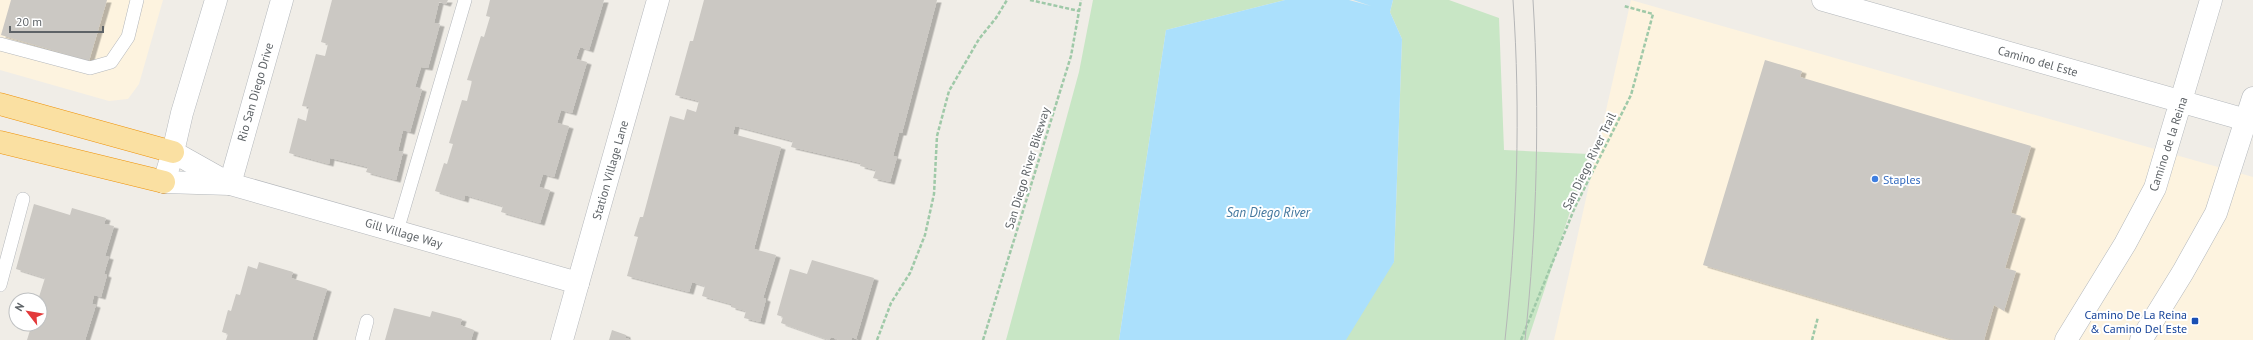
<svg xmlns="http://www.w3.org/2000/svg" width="2253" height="340" font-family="'PT Sans',sans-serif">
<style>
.commercial{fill:#fdf3df}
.green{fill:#c8e6c5}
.water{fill:#abe0fc}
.building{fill:#cbc8c3;filter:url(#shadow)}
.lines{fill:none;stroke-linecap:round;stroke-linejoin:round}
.service-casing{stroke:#b4b7bb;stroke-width:14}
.minor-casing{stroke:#b4b7bb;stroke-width:23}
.tertiary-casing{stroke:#b4b7bb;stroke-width:23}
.secondary-casing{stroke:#b3b7bb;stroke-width:23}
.trunk-casing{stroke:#ee9209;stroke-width:23}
.path{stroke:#9fc9a8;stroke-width:2.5;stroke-dasharray:4 2;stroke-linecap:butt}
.service{stroke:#fff;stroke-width:13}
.minor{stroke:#fff;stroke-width:22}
.tertiary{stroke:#fff;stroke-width:22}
.secondary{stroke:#fff;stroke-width:22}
.trunk{stroke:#fae0a2;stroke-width:22}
.tram{stroke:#b5b6b7;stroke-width:1}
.shop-dot{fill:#3f7fe0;stroke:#fff;stroke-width:1.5}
.transit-dot{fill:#1a4fb4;stroke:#fff;stroke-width:1.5}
.labels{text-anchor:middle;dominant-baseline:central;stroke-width:4;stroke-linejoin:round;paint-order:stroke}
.street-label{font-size:12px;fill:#5e6367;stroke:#fff}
.shop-label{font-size:12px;fill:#366cbe;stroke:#fff;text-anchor:start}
.transit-label{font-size:12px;fill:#164399;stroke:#fff;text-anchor:end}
.water-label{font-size:13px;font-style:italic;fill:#41769d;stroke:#fff}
</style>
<defs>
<filter id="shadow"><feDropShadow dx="4.5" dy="2.5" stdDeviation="0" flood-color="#0004"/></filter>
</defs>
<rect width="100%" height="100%" fill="#f0ede7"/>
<path class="commercial" d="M0,0h163l-24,84 -11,15 -19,2 -109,-31z
M1631,0l622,177v163h-699z"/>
<path class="green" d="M1093,0h192l-119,30 -47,310h-113l73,-268z
M1393,0h56l50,18 5,132 85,4 -61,186h-241l107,-78 8,-223 -12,-27z"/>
<path class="water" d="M1285,0h64l22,6 -18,-6h40l-3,12 12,27 -8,223 -48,78h-227l47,-310z"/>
<path class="building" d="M11,0h96l-18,61 -88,-26z
M332,0h116l-2,4 -7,-2 -5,21 6,1 -12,44 -7,-1 -6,20 7,2 -12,43 -7,-2 -5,21 5,1 -7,28 -30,-8 2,-5 -38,-9 -1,6 -40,-11 9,-35 8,3 3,-14 -7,-1 14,-52 9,2 3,-12 -7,-2z
M490,0h114l-15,50 -9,-3 -4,12 11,3 -15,51 -11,-3 -4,13 12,3 -15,51 -11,-3 -4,13 11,3 -10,33 -39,-11 2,-6 -38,-11 -1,5 -29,-9 9,-28 3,1 6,-20 -4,-1 13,-43 5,1 5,-20 -5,-1 14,-44 3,1 6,-20 -4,-1z
M704,0h233l-35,133h-3l-6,23 4,1 -7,25 -17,-4 3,-8 -16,-4 1,-3 -70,-16 2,-6 -58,-15 -2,8 48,13 -27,102 22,6 -13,43 3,1 -6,23 -16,-4 2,-7 -15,-4v-3l-29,-8 3,-10 -13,-4 -3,10 -62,-16 11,-39 -4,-1 6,-19h3l27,-101 14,4 3,-11 9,3 3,-11 -24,-6 15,-54h3z
M1765,60l37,11 -2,6 231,69 -20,67 10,3 -16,52 11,3 -12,40 -10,-6 -10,35h-30l-251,-75z
M34,204l36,11 2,-7 34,10 -2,6 10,2 -9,30 4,1 -5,17 3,1 -6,22 -7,-2 -2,9 4,1 -11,35h-58l5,-16h8v-24h-2l7,-22 -29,-9z
M812,260l62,18 -18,61 -4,-2 -1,3h-11l-9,-3 -2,3 -48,-17 2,-6 -6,-2 13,-46 17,5z
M259,262l34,10 -2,6 36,11 -15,51h-86l2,-6 -6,-2 6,-22 3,1 5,-17 4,1 8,-29 9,3z
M394,308l36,9 2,-6 30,8 -2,6 14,5 -3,10h-86z
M612,330l14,5v3l6,2h-23z"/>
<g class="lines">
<g class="service-casing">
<path id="service" d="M0,44l90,24 21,-6 17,-25 9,-37
M397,231l68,-231
M0,285l23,-86
M362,340l5,-19"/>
</g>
<g class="minor-casing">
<path id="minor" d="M562,340l16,-57"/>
</g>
<g class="tertiary-casing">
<path id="tertiary" d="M164,182l9,-30 57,32 348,99 80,-283"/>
</g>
<g class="secondary-casing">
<path id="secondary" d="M1823,0l430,122
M173,152l9,-39 34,-113
M164,182l66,2 52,-184
M2066,340l59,-96 30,-56 56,-188
M2141,340l42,-68 33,-59 37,-115"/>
</g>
<g class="trunk-casing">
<path id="trunk" d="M0,104l173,48
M0,142l164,40"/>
</g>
<path class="path" d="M1030,0l49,11
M877,340l14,-37 19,-30 15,-38 9,-41 3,-58 12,-45 30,-52 17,-21 11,-18
M983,340l88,-284 10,-56
M1521,340l54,-133 56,-112 22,-81 -29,-8
M1812,340l6,-23"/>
<use href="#service" class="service"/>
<use href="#minor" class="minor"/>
<use href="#tertiary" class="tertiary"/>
<use href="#secondary" class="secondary"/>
<use href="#trunk" class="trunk"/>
<path class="tram" d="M1505,340c12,-113 16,-227 8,-340
M1525,340c12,-113 15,-226 8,-340"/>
</g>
<circle class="shop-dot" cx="1875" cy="179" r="4"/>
<rect class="transit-dot" x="2191" y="317" width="8" height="8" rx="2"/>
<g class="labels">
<g class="street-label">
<text transform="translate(2038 61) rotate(16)">Camino del Este</text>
<text transform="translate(255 92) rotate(-74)">Rio San Diego Drive</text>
<text transform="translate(2168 144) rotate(-72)">Camino de la Reina</text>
<text transform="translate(1589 161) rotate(-64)">San Diego River Trail</text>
<text transform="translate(1027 168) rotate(-73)">San Diego River Bikeway</text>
<text transform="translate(610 170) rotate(-74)">Station Village Lane</text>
<text transform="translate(404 233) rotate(16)">Gill Village Way</text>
</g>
<g class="shop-label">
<text x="1883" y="179">Staples</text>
</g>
<g class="transit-label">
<text x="2187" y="314">Camino De La Reina<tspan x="2187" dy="14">&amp; Camino Del Este</tspan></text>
</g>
<g class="water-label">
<text x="1268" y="212">San Diego River</text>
</g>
</g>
<g transform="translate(28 312) rotate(301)"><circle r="19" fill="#ffffff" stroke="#bfc1c2"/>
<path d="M0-3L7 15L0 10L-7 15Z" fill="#e33a3b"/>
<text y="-6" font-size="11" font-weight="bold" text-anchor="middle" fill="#5e6367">N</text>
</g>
<path d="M10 26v6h93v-6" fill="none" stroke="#5e6367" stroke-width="2"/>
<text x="16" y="26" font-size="12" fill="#5e6367" stroke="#ffffff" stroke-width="3" paint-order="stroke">20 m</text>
</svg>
